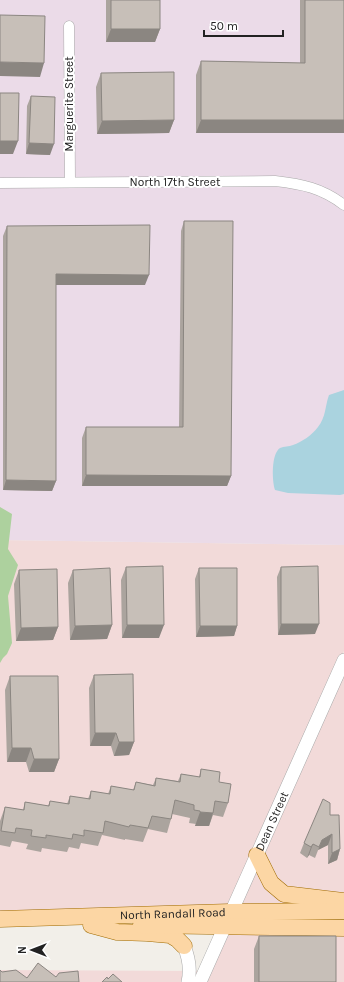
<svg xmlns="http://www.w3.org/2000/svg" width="344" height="982" font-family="Karla,sans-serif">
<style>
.commercial{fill:#f2dad9}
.industrial{fill:#ebdbe8}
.forest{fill:#add19e}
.water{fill:#aad3df}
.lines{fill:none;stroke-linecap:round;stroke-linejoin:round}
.minor-casing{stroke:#a9a9a9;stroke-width:11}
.tertiary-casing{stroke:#a9a9a9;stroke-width:14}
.primary-casing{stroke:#a06b00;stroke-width:17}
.minor{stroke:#fff;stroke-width:10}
.tertiary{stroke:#fff;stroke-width:13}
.primary{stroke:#fcd6a4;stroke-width:16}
.wall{fill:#aba49e}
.shaded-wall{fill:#8b8681}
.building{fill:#c7bfb8;stroke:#8b8681}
.labels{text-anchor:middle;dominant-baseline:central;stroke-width:4;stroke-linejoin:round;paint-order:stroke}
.street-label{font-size:12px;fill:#222;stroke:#fff}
</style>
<rect width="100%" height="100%" fill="#f2efe9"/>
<path class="commercial" d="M0,540l344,5v106l-61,140 -54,117 -229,4z
M344,666v242l-109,1z
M228,930l116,3v49h-140z
M0,970l202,1 -6,11h-196z"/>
<path class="industrial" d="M0,0h344v545l-344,-5z"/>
<path class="forest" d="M0,507l12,7 -4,35 10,16 -10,31 4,47 -5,11 -4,4 -3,5z"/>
<path class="water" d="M344,390v104l-4,1 -52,-2 -13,-3c-3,-9 -4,-36 5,-42 4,-2 9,-1 13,-3 9,-3 19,-10 25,-18 8,-10 7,-21 11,-32z"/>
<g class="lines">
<g class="minor-casing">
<path id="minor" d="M69,26l1,156
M0,183l275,-2c27,3 47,7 69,24"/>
</g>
<g class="tertiary-casing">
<g id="tertiary">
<path d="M184,946c5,12 7,23 4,36"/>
<path id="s1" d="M200,982l144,-322"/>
</g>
</g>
<g class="primary-casing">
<g id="primary">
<path d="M257,855l14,28 13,11 60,7"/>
<path id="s2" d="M0,919l230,-7 114,-1"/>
<path d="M91,925l26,7 30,1 23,2 7,4 7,7"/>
<path d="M141,925l203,3"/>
</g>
</g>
<use href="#minor" class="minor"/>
<use href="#tertiary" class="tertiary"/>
<use href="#primary" class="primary"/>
</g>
<path class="wall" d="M106,0h54v29l-5,13h-49z
M300,0h44v133h-148v-58l5,-14 99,2z
M101,73l73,47 -5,13 -72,1 -1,-47z
M31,96l19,59 -24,-1 1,-48z
M184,221l47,255 -4,10h-145v-48l4,-11h93l2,-196z
M7,226l138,59h-89v196l-4,10 -49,-1v-254z
M126,567l33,71h-37l-1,-58z
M281,567l34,67 -37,1 -1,-58z
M199,568l38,58 -3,10 -38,1 -1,-58z
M19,570l39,57 -5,13 -37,1 -2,-57z
M73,570l39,55 -5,14 -37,1 -2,-57z
M94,675l40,67 -5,13 -15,1 -3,-10h-21l-1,-58z
M10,676l49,83 -5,13h-25l-3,-10h-19l-2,-72z
M201,769l18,13 9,21 -5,14 -10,-2 -4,11h-14l1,-2 -7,-1 1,-5 -18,-4 -1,5 -4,14 -19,-4 -5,13 -18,-3v1l-23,-5 -4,11 -17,-3 -2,6 -10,-2 -2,5 -25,-4 -1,4 -15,-3 2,-5 -16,-3 -2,6 -10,-2v-24l5,-14 18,3 2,-8 23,4 2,-5 17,3 3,-8 18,3 3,-8 17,3 3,-8 22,4 3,-8 17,3 3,-7 22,3 3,-7 18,3z
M330,815l10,34 -3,11 -9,4v-19l-10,5 -3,8 -6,-3 -2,3 -7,-5 4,-10z
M259,936l77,46h-82v-33z"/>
<path class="shaded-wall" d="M111,29h49l-5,13h-49z
M0,62l44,1 -4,14 -40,-1z
M174,120l-5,13 -72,1 5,-13z
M201,120h143v13h-148z
M0,141h18l-5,13h-13z
M29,143l25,1 -4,11 -24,-1z
M56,274l93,1 -4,10h-93z
M86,475l145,1 -4,10h-145z
M6,480l50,1 -4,10 -49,-1z
M281,624h38l-4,10 -37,1z
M112,625l-5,14 -37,1 5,-14z
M127,625h37l-5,13h-37z
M200,626h37l-3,10 -38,1z
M58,627l-5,13 -37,1 5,-13z
M95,733h21l-5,13h-21z
M119,742h15l-5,13 -15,1z
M12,748h19l-5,14h-19z
M34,759h25l-5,13h-25z
M200,812l13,1 -4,13h-14z
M332,834l-4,11 -10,5 -3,8 7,-18z
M313,844l-4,11 -2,3 4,-11z
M340,849l-3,11 -9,4 4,-11z"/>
<path class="building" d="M111,0h49v29h-49z
M305,0h39v120h-143v-59l104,2z
M0,15l45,1 -1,47 -44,-1z
M174,72v48l-72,1 -1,-48z
M0,93h19l-1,48h-18z
M31,96l24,1 -1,47 -25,-1z
M184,221h49l-2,255 -145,-1v-48h97z
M150,225l-1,50 -93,-1v207l-50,-1 1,-254z
M163,566l1,59h-37l-1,-58z
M318,566l1,58h-38v-57z
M110,568l2,57 -37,1 -2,-56z
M199,568h38v58h-37z
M57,569l1,58 -37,1 -2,-58z
M133,674l1,68h-15l-3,-9h-21l-1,-58z
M10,676h48l1,83h-25l-3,-11h-19z
M201,769l19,3 -1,10 12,2 -3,19 -13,-2 -2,12 -13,-1v-1l-6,-1v-5l-19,-5 -4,19 -19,-3 -4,12 -18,-3 -1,2 -24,-6 -2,12 -19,-3v6l-11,-2 -1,5 -26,-4v3l-15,-2 1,-6 -16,-2 -1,5 -14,-2 4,-24 19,3 1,-8 24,4 1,-5 19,3 1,-8 20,3 1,-8 19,3 1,-8 23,4 2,-8 19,4 1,-8 24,4 1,-8 19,3z
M323,799l7,4v12h9l1,34 -8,4v-19l-10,6 -3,7 -6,-3 -2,3 -7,-4z
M259,936h77v46h-77z
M38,963l18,14 3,-4 19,-2 1,11h-79v-12l2,2 14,-2 11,8z
M113,974l9,8h-20l5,-5 1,2z"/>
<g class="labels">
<g class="street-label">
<text transform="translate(69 104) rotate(-90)">Marguerite Street</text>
<text x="175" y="182">North 17th Street</text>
<text stroke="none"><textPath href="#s1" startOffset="176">Dean Street</textPath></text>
<text stroke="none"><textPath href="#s2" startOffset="173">North Randall Road</textPath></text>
</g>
</g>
<g transform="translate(32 950) rotate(270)" stroke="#ffffff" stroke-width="3" paint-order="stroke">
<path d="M0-3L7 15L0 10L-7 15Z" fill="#222222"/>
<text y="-6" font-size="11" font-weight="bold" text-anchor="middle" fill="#222222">N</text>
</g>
<path d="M204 30v6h79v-6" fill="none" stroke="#222222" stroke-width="2"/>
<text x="210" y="30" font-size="12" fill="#222222" stroke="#ffffff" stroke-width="3" paint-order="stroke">50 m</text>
</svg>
